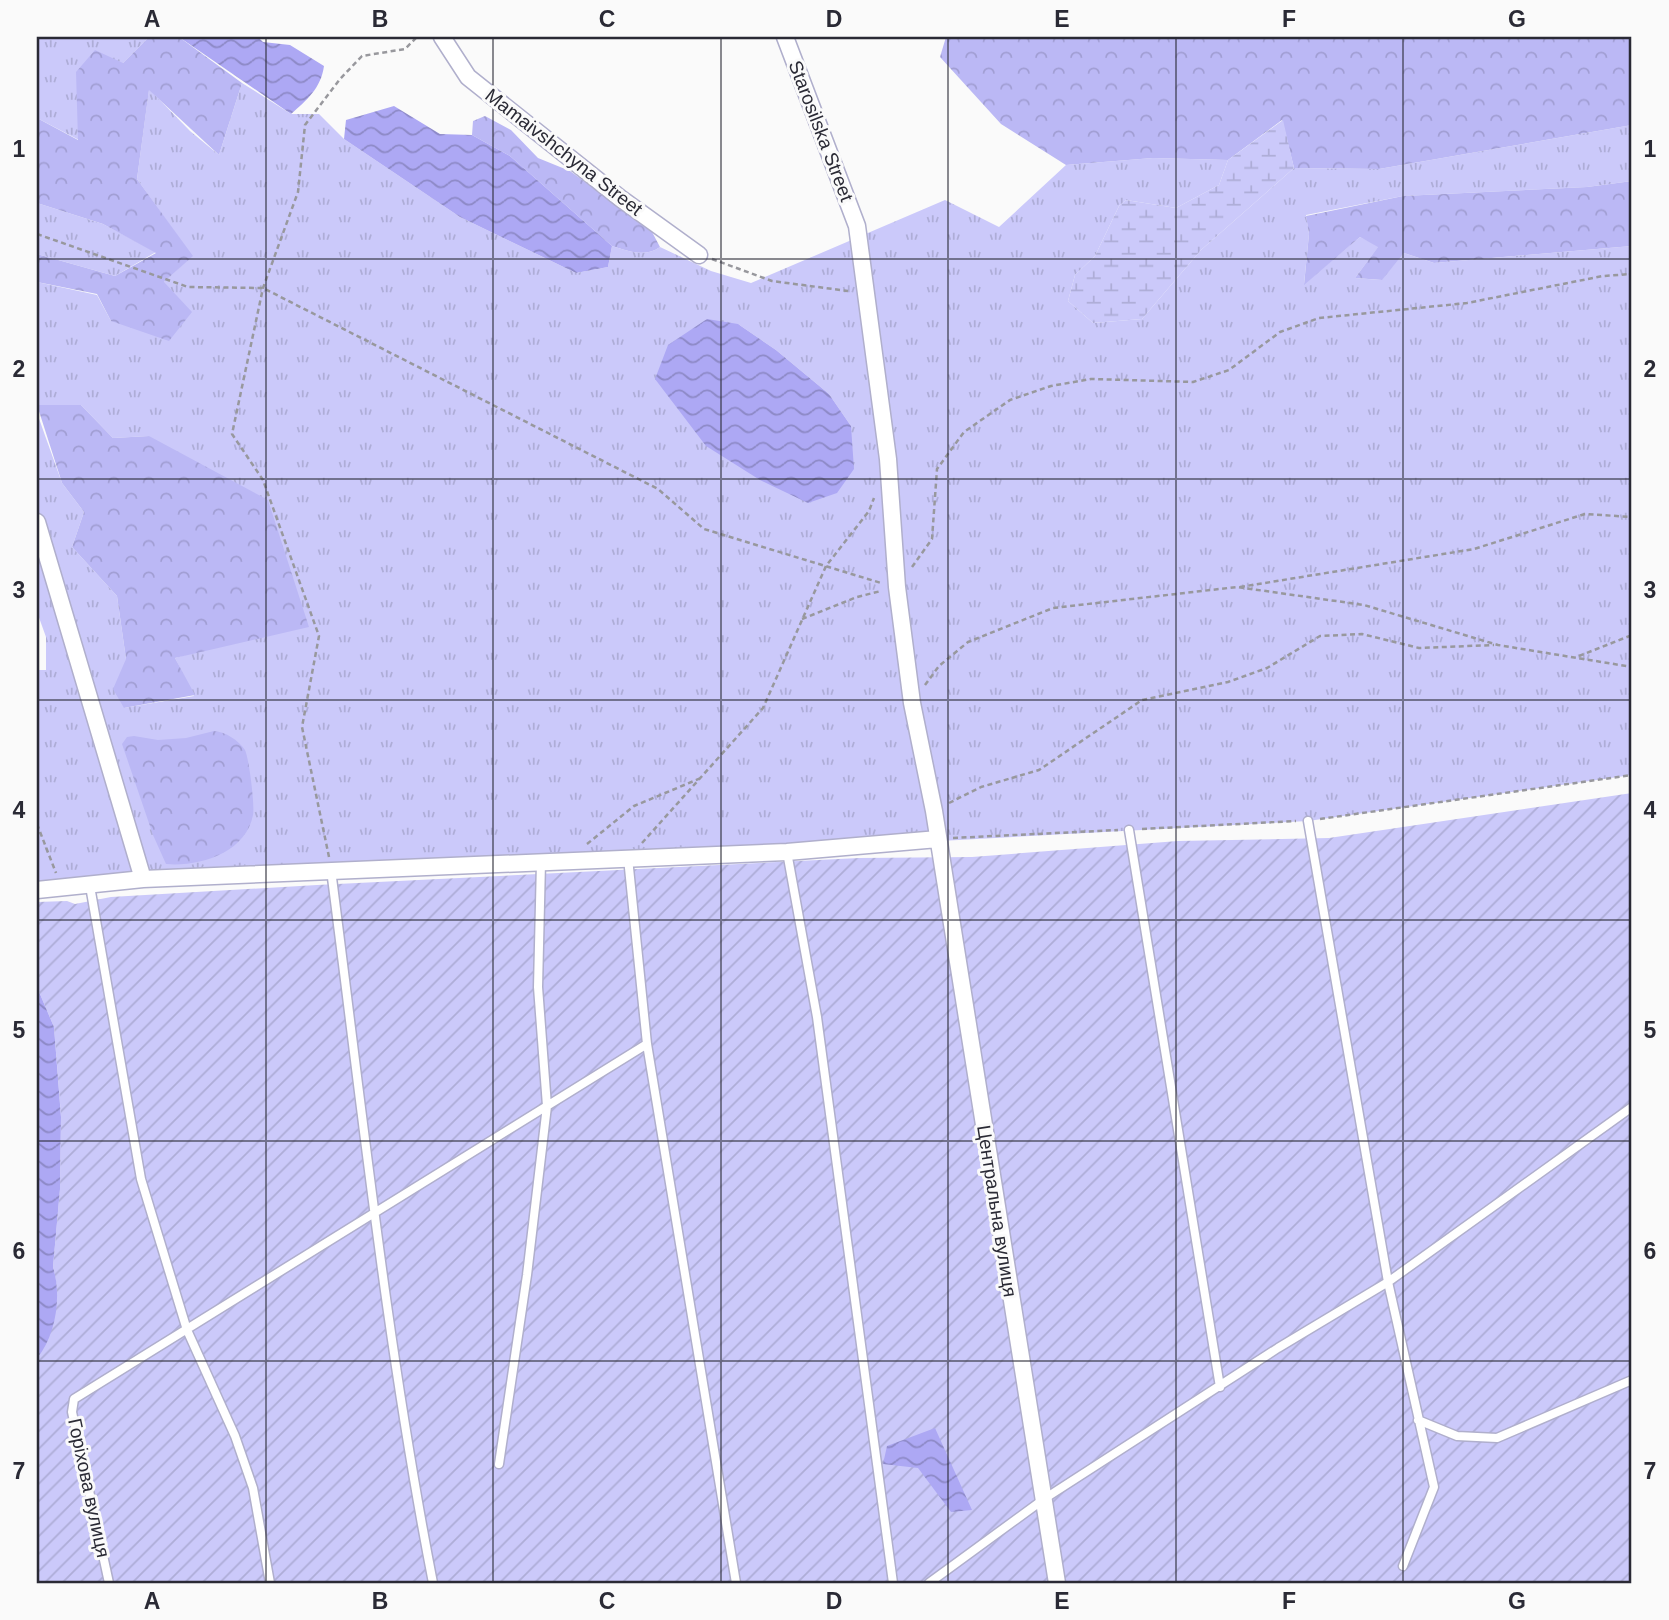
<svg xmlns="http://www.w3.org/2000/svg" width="1669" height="1620" font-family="Arial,sans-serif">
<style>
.grass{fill:url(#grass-tufts);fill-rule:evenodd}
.forest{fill:url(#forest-crowns)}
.wetland{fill:url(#wetland-marsh)}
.garden{fill:url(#garden-furrows)}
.water{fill:url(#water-waves)}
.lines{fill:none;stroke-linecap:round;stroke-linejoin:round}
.service-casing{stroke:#b0afcc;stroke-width:11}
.minor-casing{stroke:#b0afcc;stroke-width:19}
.path{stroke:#98989d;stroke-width:2.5;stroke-dasharray:5 3.5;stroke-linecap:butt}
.service{stroke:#fff;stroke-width:8}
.minor{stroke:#fff;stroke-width:16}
.grid{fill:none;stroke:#2a2a35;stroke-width:2;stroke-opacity:0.55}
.labels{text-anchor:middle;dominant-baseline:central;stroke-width:6;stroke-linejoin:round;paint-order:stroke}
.street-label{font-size:19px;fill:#2a2a35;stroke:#fafafa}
.neatline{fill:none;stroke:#2a2a35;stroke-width:2.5}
.grid-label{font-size:23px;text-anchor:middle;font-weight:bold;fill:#2a2a35}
</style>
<defs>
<pattern id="grass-tufts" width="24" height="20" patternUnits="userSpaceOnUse" patternTransform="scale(1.75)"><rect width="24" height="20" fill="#cbc9fa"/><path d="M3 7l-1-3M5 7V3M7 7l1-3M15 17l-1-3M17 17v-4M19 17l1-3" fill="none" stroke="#aeadd7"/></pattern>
<pattern id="forest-crowns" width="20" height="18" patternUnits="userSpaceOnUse" patternTransform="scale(1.75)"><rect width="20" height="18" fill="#bbb8f5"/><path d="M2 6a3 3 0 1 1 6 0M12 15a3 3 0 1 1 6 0" fill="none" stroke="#a19ed3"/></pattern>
<pattern id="wetland-marsh" width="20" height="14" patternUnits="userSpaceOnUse" patternTransform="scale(1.75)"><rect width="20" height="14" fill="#cbc9fa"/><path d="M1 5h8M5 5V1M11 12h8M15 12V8" fill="none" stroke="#aeadd7"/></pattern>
<pattern id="garden-furrows" width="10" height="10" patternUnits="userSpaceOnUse" patternTransform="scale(1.75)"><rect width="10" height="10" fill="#cbc9fa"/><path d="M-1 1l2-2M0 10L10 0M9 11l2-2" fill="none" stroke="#aeadd7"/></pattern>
<pattern id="water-waves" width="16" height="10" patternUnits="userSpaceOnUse" patternTransform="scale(1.75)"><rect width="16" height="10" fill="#ada8f4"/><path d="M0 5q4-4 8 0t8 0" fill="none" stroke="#8d89c6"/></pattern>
</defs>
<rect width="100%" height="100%" fill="#fafafa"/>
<path class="grass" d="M37,37h112l-26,26 -44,77 -42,-22z
M242,83l49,31h28l25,25 116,78 116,56 32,-6 4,-21c16,5 33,12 48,1l51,24 40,12 194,-83 54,27 67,-62 87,-7 75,2 -9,25 -43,23 -50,-8 -7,6 -24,50 -20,19 -7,26 25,22 49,-4 59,-69 93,-82 85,1 253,-44v56l-45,6 -184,9 -97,19 3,19 -5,50 56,-47 19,9 -24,32 26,2 23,-27 30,10 198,-17v529l-324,46 -1271,69v-220h9v-33l-9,-25v-199l25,70 22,29 -12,35 45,49 9,63 -2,49 70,-12 -19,-38 30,-9 -56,-213 -36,2 -32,-33h-44v-123l60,13 14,26 53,-39 28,-26 -55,-77 12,-90 41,42 29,24zM738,324l38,26 53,44 22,32z
M37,203l66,21 53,28 -41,24 -78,-22z"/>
<path class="forest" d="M149,37h30l63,46 -23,72 -70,-65 -12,89 56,77 -29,26 28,30 -23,29 -58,-20 -14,-27 -60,-12v-28l78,22 41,-23 -53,-29 -66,-21v-85l41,22 -2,-68 19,-22 28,13z
M946,37h686v88l-253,44 -85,-1 -12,-48 -54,40 -75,-2 -87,7 -65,-41 -61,-67z
M485,116l26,14 27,28 32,13 81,59 9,17c-15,11 -32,4 -48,-1l-102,-90 -38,-21 1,-14z
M1632,181v65l-198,17 -30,-10 -22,27 -27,-2 23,-31 -18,-10 -56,48 5,-51 -3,-18 97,-20 184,-9z
M37,405h44l32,33 36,-2 119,64 41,127 -134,31 20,37 -71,13 -11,-19 13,-30 -9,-63 -45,-49 12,-35 -22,-29z
M214,731c12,1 24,9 31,19 4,8 10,56 8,65 -7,38 -54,52 -87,49l-13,-29 -31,-91 5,-7 7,-1 24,4 28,-2z"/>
<path class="wetland" d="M1283,120l11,48 -93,82 -59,69 -49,4 -25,-22 7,-26 20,-19 24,-50 7,-6 50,8 43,-23 9,-25z"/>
<path class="garden" d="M1632,793v790h-1595v-225c17,-24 25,-62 16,-91l7,-78 1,-73 -7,-89 -17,-40v-85l30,-1 8,3 36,-7 206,-12 542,-27 113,-1 206,-16 151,-3z"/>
<path class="water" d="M179,37h79l5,5 27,3 34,21c-3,22 -17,34 -33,48z
M394,106l46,28 32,1 38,21 102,90 -4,21 -32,6 -116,-56 -116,-78 2,-19z
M707,319l31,5 38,26 53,44 22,32 3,43 -17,24 -29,10 -48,-23 -54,-34 -51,-67 13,-34z
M37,987l17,40 7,90 -1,72 -7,78c9,28 3,69 -16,91z
M935,1428l37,82 -21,2 -33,-44 -35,-4 4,-18z"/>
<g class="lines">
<g class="service-casing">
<path id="service" d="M1308,821l80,461 46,205 -31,79
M1129,830l91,557
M787,852l30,165 76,566
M628,858l19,186 89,539
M331,870c31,238 56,478 102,713
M90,886l51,293 46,151 48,106 18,52 17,95
M1418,1420l39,16 40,2 135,-58
M499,1464l28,-189 20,-169 -9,-119 3,-125
M109,1583l-37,-171 2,-13 573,-355
M929,1583l115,-84 234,-151 110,-66 244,-175"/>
</g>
<g class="minor-casing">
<path id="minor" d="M442,37l26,40 152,121 79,57
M785,37l72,189 31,233 9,128 15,116 22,108 123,772
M37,522l106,357
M37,890l106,-11 644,-27 151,-13"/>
</g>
<path class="path" d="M37,234l151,53 75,1 395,201 46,40 177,54
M712,259l60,22 76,10
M912,567l20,-28 5,-70 27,-37 46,-32 41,-14 40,-7 102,3 36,-12 51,-38 39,-14 148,-15 136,-27 29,-2
M1240,587l234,-38 111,-35 47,3
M802,619l55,-22 24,-6
M1579,656l53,-21
M925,685l14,-19 29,-24 85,-34 184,-21 127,18 134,40 134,22
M949,803l32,-16 58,-17 103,-70 86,-18 39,-14 53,-32 42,-2 57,14 75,-3
M1320,819l312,-44
M37,824l19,49
M1142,829l154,-8
M953,838l165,-8
M642,843l121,-135 63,-142 43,-55 5,-13
M587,844l47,-38 67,-28
M329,857l-27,-130 17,-91 -56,-156 -31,-46 31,-146 35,-96 7,-67 35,-46 22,-23 43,-7 12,-12"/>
<use href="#service" class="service"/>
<use href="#minor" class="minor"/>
</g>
<path class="grid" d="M266,37v1546M493,37v1546M721,37v1546M948,37v1546M1176,37v1546M1403,37v1546M37,259h1595M37,479h1595M37,700h1595M37,920h1595M37,1141h1595M37,1361h1595"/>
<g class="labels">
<g class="street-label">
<text transform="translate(821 131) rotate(69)">Starosilska Street</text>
<text transform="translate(564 152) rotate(38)">Mamaivshchyna Street</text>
<text transform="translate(997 1211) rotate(81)">Центральна вулиця</text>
<text transform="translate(89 1488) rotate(78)">Горіхова вулиця</text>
</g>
</g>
<rect width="1669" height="1620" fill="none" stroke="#fafafa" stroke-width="77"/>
<rect x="38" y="38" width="1592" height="1544" class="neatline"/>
<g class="grid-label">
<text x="152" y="27">A</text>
<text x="380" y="27">B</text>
<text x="607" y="27">C</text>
<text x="834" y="27">D</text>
<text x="1062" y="27">E</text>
<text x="1289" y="27">F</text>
<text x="1517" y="27">G</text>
<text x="19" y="157">1</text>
<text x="1650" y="157">1</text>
<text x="19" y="377">2</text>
<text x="1650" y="377">2</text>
<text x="19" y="598">3</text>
<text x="1650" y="598">3</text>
<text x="19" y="818">4</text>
<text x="1650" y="818">4</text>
<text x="19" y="1038">5</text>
<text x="1650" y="1038">5</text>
<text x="19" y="1259">6</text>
<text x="1650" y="1259">6</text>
<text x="19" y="1479">7</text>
<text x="1650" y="1479">7</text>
<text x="152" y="1609">A</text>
<text x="380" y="1609">B</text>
<text x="607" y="1609">C</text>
<text x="834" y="1609">D</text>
<text x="1062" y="1609">E</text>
<text x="1289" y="1609">F</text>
<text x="1517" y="1609">G</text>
</g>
</svg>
